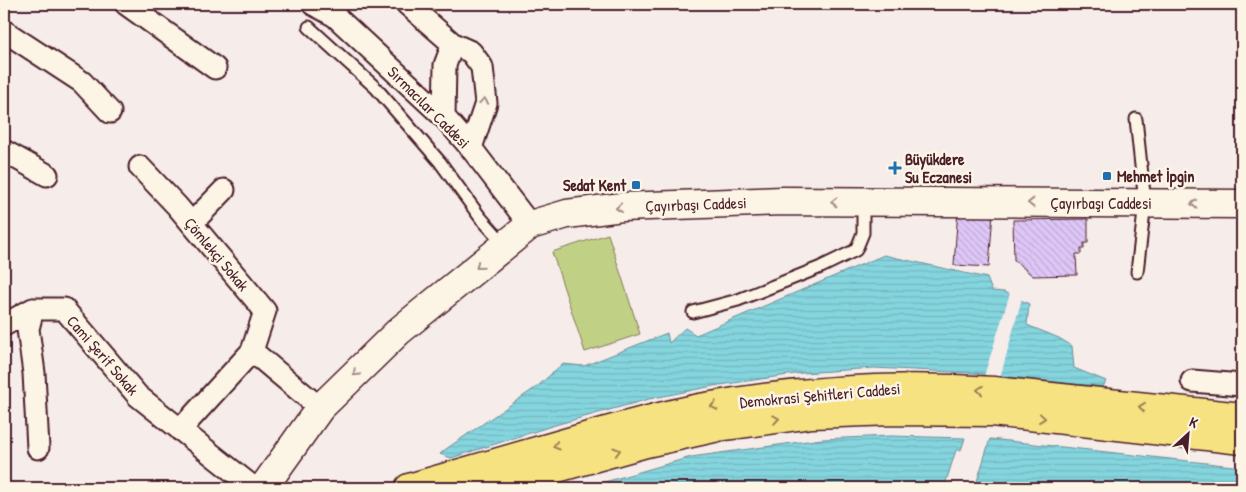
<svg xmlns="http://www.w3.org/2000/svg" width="1246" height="492" font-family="'Patrick Hand',sans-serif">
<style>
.pitch{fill:#c0d186;stroke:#857858}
.water{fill:url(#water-rules);stroke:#6d8c96}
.pier{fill:#f6ece9}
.building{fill:url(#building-back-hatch);stroke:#4a1f2b}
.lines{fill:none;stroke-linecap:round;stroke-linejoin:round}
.lane-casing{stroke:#4a1f2b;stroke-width:15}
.street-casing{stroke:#4a1f2b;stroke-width:25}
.secondary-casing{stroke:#4a1f2b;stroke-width:31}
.primary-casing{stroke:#4a1f2b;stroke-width:31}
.lane{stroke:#fcf5e5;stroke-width:11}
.street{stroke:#fcf5e5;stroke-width:21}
.secondary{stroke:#fcf5e5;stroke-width:28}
.primary{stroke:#f6e281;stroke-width:28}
.oneway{stroke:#a38a88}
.oneway2{stroke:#a08056}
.poi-dot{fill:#1f6fb2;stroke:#fcf5e5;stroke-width:2}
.labels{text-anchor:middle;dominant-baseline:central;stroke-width:5;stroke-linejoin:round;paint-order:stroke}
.street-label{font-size:16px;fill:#4a1f2b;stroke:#fcf5e5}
.poi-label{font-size:16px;font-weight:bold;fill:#4a1f2b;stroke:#fcf5e5;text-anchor:start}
</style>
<defs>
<pattern id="water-rules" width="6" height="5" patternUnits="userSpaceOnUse" patternTransform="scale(1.25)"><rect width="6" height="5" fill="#84d5de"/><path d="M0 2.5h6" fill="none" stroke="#74b6bf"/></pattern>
<pattern id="building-back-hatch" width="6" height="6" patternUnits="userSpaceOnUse" patternTransform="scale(1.25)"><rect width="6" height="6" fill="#dec7f7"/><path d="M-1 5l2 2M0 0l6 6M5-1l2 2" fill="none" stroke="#c0aad4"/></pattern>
</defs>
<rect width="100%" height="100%" fill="#f6ece9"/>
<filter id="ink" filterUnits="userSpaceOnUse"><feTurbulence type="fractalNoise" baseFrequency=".02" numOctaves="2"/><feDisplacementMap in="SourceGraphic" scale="10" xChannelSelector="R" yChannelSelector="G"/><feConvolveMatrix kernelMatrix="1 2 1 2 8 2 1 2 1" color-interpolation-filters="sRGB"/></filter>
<g filter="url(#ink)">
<path class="pitch" d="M608,234l32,100 -55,18 -33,-100z"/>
<path class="water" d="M884,255l103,23 5,13 12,1 25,12 -2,21 32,13 13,8 2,22 32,13 -3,6 -130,-14 -99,-5 -72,5 -89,13 -64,13 -94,26 -104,33 -11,-4 6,-5 92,-63 24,-22 22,2 83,-33 2,10 16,-15 11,7z
M890,436l75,2 -4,12h-5l-12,38h-360l107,-31 131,-18z
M990,439l252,28v21h-267z"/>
<path class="pier" d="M1010,293l12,5 -22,80 -16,-2z"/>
<path class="building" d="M958,209l35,3 -4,55 -35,-2z
M1088,219v24h-4v6h-3v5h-5l1,21 -44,1 -19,-16 -1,-40z"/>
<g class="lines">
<g class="lane-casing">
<path id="lane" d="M309,27l67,61 64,74 40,55 25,28
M1136,119l9,84 -8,69
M693,312l45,-12 83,-33 35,-17 7,-17v-31"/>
</g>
<g class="street-casing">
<path id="street" d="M126,4l89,64
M313,4l22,12 109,101 27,31 59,77
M407,4l46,40 18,8 11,15 4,36 -15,45
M4,31l78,51 28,30
M444,117l1,-52 8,-21
M4,151l43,24
M140,167l37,39 88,105 -13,40 68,57
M192,223l32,-33
M4,325l29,-16
M1192,381l50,4
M180,430l72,-79
M38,448l-4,-75 -6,-44 5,-20h31l74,87 116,92"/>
</g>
<g class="secondary-casing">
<path id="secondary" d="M263,488l57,-80 79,-77 131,-106 37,-11 55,-7 160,-6 460,3"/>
</g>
<g class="primary-casing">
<path id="primary" d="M409,488c52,-15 104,-30 156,-45 44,-13 89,-26 135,-35 97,-18 195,-24 294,-17l248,26
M486,488l160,-45 72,-16 94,-13 81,-3 99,1 250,28"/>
</g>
<use href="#lane" class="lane"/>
<use href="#street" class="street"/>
<use href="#secondary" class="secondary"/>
<use href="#primary" class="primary"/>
</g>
<defs><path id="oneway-chevron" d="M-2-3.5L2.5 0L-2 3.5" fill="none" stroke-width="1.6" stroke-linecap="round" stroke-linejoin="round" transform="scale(1.25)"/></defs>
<g class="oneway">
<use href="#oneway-chevron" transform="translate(484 101) rotate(-86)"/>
<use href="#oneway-chevron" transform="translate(834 202) rotate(-180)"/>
<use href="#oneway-chevron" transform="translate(1031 203) rotate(-180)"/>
<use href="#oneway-chevron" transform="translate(1194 204) rotate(-180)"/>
<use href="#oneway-chevron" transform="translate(619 208) rotate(174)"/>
<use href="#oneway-chevron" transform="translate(479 266) rotate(141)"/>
<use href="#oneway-chevron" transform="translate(356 373) rotate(136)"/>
</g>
<g class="oneway2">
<use href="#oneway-chevron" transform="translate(980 390) rotate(-176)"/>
<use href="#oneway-chevron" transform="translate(714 406) rotate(170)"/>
<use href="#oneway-chevron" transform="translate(1142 407) rotate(-174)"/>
<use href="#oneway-chevron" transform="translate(1042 418) rotate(6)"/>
<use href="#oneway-chevron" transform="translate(776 419) rotate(-8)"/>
<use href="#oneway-chevron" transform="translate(556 446) rotate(164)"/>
<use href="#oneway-chevron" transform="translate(617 451) rotate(-16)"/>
</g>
</g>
<g class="poi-dot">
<path d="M892.5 160.5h5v5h5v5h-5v5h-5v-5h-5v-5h5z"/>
<rect x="1102" y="171" width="10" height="10" rx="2.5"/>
<rect x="631" y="180" width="10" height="10" rx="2.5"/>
</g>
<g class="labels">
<g class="street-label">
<text transform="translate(429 107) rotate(45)">Sırmacılar Caddesi</text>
<text x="1101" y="203">Çayırbaşı Caddesi</text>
<text transform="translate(696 204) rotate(-2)">Çayırbaşı Caddesi</text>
<text transform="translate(217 254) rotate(50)">Çömlekçi Sokak</text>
<text transform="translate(103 355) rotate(49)">Cami Şerif Sokak</text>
<text transform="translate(820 395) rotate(-5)">Demokrasi Şehitleri Caddesi</text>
</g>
<g class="poi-label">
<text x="905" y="159">Büyükdere<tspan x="905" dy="18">Su Eczanesi</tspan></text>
<text x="1117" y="176">Mehmet İpgin</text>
<text x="626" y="185" text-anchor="end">Sedat Kent</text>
</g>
</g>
<rect width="1246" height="492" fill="none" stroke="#fcf5e5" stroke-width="20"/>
<rect x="10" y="10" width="1226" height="472" fill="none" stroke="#4a1f2b" stroke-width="2" filter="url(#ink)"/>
<g transform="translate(1188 434) rotate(26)" stroke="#fcf5e5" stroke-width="4" paint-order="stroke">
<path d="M0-4L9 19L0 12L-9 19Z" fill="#4a1f2b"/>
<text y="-8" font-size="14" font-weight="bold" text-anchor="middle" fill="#4a1f2b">K</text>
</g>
</svg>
